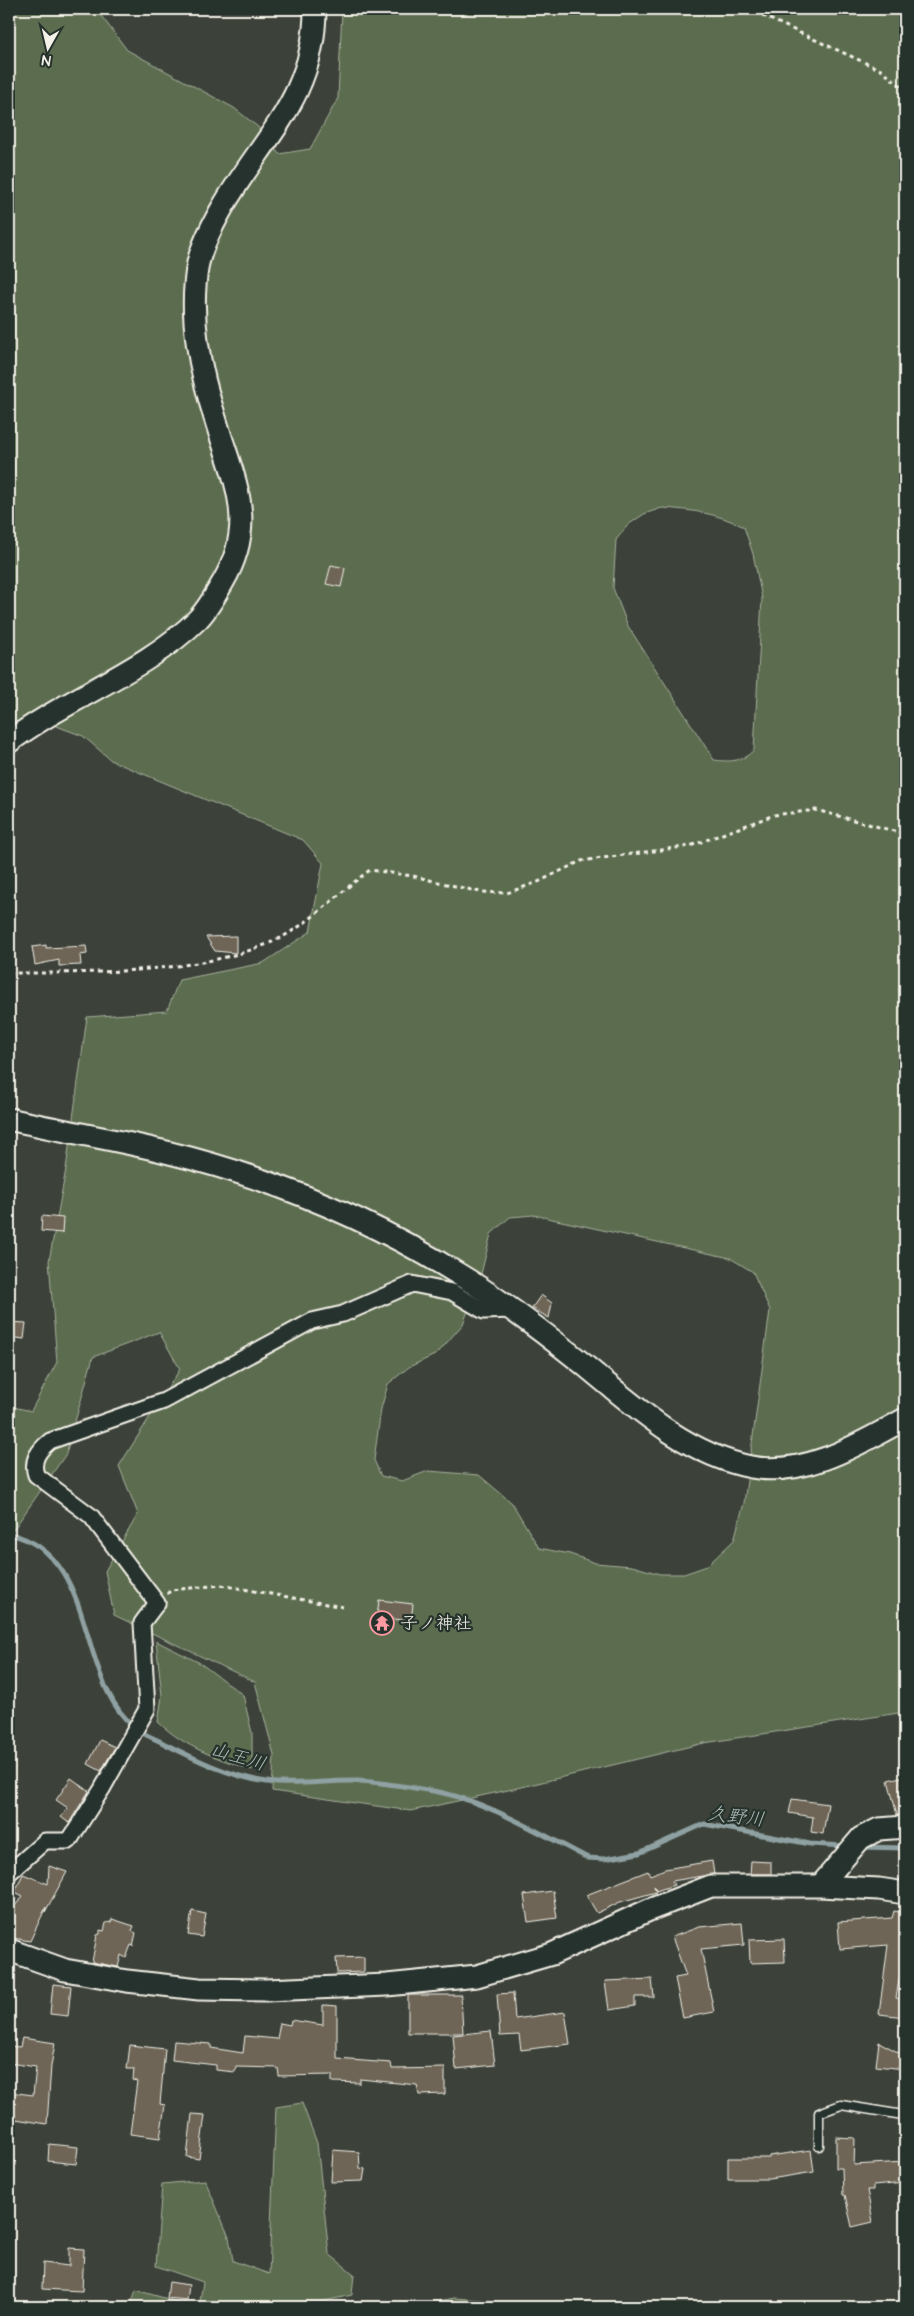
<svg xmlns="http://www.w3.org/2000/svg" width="914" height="2316" font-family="'Architects Daughter','Klee One',sans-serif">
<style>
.green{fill:#5b6d50;stroke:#a8af9c;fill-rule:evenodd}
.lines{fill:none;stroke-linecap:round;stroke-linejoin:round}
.stream{stroke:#8fa1a2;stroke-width:5}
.building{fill:#6e6557;stroke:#f4f1e8}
.lane-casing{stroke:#f4f1e8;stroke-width:11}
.street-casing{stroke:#f4f1e8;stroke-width:19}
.secondary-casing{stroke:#f4f1e8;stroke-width:25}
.path{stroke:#f4f1e8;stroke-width:3;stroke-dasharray:4 4;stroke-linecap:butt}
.lane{stroke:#26332d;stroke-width:8}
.street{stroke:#26332d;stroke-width:15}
.secondary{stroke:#26332d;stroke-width:21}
.labels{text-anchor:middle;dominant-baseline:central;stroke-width:4.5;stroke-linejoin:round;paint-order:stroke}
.poi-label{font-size:18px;fill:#f4f1e8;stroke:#26332d;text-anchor:start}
.water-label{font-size:19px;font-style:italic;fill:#b1bcb9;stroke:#26332d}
</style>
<rect width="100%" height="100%" fill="#3c423a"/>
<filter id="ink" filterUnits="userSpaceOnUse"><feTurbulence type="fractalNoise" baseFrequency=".02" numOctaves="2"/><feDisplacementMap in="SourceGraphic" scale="10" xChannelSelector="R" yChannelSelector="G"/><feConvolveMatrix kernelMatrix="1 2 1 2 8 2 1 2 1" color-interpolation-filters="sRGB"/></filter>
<g filter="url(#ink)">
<path class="green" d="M9,9h87l31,41 107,58 24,19 21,27 31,-5 28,-51 4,-89h563v1703l-201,31 -191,46 -102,22 -139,-20 2,-36 -19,-73 -141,-67 -9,-44 33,-57 -19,-48 61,-97 -21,-37 -66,25 -27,97 -57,82v-130l22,5 26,-49 -8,-101 17,-92 21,-152 80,-6 12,-31 84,-17 47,-31 13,-69 -20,-23 -191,-79 -29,-25 -32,-12 -42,-3zM662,508c30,2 55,5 82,19l9,27 9,44 -8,152c-12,12 -24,12 -40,10l-86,-134 -15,-38 3,-48 12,-15 16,-11zM534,1215l196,43 23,14 17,38 -26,193 -10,37 -27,26 -23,8h-24l-28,-8 -37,-3 -25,-9 -31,-6 -27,-45 -33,-28 -51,-4 -26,10 -21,-5 -7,-16 7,-51 7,-25 21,-17 28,-13 26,-30 16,-42 12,-48 19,-17z
M156,1641l44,22 43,32 9,38v37c-36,-12 -66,-22 -94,-48l4,-26z
M302,2103l15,40 12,111 25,20 -2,21 -54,12h-99l4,-25 -47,-16 6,-82 43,-4 24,57 4,24 36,13 7,-167z
M136,2290l60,17h-66z
M454,2298l40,3 12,6h-94z"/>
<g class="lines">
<path class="stream" d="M9,1534c92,20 64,148 129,196 8,6 19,9 27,14 32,16 66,33 102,38 29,4 61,-2 91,-1 24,1 50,6 75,10 50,8 110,44 155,67l16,1 35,-6 65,-29 106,20 35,2
M861,1847l44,1"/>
</g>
<path class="building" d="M331,565l14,3 -4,19 -15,-3z
M236,936v17l-21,-2 -9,-14z
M46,945v3l40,-2 1,8 -7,1 1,10 -22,1v-6l-24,5 -3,-18z
M42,1216l21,2 -1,15 -21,-2z
M541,1295l11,8 -3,15 -17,-10z
M9,1322l17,1 -2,16 -15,-2z
M379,1600l34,4 -2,17 -34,-4z
M100,1740l15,7 -14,24 -13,-7z
M905,1776v39h-8l-9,-35z
M71,1778l18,13 -20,32 -8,-6 7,-9 -12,-8z
M792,1799l36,5 -5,30 -12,-2 2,-15 -24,-4z
M712,1861l2,13 -42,7 2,4 -18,6 -2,-5 2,6 -36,10 -23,11 -11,-18 62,-24 2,4 15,-6z
M751,1861l20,1v12h-21z
M49,1866l18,6 -22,40 1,-5 -16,34 -17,-3 -4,-4v-21l14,-17 -8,-4 8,-18 25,10z
M553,1891l4,27 -29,4 -4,-27z
M192,1911l14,3 -4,23 -14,-2z
M894,1911l11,2v32l-9,53 9,2v17l-26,-3 9,-69 -48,4 -2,-27 54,-4z
M112,1919l22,7 -2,5 4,2 -3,13 -2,-1 -5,13 -5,-3 -3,12 -26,-5 5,-27 3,-1v-4l4,1 2,-8 5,-1z
M742,1923l2,22 -43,4 13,63 -31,6 -8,-40 11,-2 -14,-39 27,-10z
M784,1939l1,23 -35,1 -1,-23z
M364,1957v15l-27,1 -1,-15z
M652,1979l2,18h-19v9l-26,4 -4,-29z
M53,1984l18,2 -3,30 -18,-2z
M513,1993l2,26 50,-7 5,32 -49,6 -2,-15 -19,1 -3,-42z
M408,1995h53l2,38h-55z
M323,2005l14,1v53l54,4 1,6 53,-1v26l-26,1 -2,-10 -57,-6v4l-28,-1v-7l-53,1 -1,-8 -42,-1 -1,5 -19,-2v-5l-44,-5 2,-19 37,3v4l32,5 2,-17 32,3 3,-16 10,2 1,-5 32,5z
M491,2031l4,34 -39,4 -3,-34z
M22,2038l33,5 -4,23 -4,58 -38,-6v-26l24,3 3,-28 -27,-4v-17l11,1z
M879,2042l26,14v13l-29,-3z
M130,2045l35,4 -5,55 5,1 -5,33 -30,-4 7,-53 -4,-1 1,-11h-7z
M192,2114l13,1 -6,44 -12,-2z
M836,2137l19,1 -1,27 51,-3v21l-32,3v4h-6l6,32 -21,5 -7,-32h-2l-1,-27h-6z
M49,2144l29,3 -2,17 -28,-3z
M333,2150l26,2 1,16 5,1 -2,12 -32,1z
M811,2150l3,22 -44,7h-42v-21h41v-2z
M69,2248l15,1 -2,42 -40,-2 1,-26 26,3z
M169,2282l20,3 -2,15 -20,-2z"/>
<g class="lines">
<g class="lane-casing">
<path id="lane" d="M819,2146v-33l22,-8 62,10 2,-2"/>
</g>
<g class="street-casing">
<path id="street" d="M9,1873l36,-32h24l33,-52 45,-80 -5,-86 15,-20 -66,-87 -55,-41c-5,-15 3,-25 14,-34l114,-40 148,-80 31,-7 69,-30 40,8 32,19 27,-1"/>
</g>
<g class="secondary-casing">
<path id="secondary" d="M9,742c58,-44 138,-72 189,-123 10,-10 18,-25 25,-37 35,-60 11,-101 -7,-161 -16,-50 -28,-105 -18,-158 4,-18 14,-37 23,-53 40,-71 94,-112 94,-201
M9,1119c52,12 105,20 157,33 103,25 204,67 294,123 43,26 83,57 122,88 50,41 103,91 169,104 55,10 108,-23 154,-48
M820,1886l41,-48 18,-9 26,-2
M9,1950l56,20 62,11 72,8 67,1 121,-5 90,-9 75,-22 97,-44 62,-24h109l59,3 26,4"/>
</g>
<path class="path" d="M748,9l133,61 24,19
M9,973c80,0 189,1 263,-31 36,-16 66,-49 98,-72l43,6 67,16 27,1 31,-11 43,-21 109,-15 84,-31 42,-5 89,24
M167,1594l4,-4 50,-5 122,22
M895,2307l10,-8"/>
<use href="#lane" class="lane"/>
<use href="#street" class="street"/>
<use href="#secondary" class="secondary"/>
</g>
</g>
<defs>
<g id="temple-ring" transform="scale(1.25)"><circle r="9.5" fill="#26332d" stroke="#ff9aa2" stroke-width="1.5"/><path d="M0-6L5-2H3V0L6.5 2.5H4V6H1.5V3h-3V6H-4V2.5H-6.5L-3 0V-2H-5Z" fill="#ff9aa2"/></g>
</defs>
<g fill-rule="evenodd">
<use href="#temple-ring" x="382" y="1623"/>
</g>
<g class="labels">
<g class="poi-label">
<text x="400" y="1623">子ノ神社</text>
</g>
<g class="water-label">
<text transform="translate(238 1757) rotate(17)">山王川</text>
<text transform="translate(736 1817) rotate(7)">久野川</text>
</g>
</g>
<rect width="914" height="2316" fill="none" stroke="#26332d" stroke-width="30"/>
<rect x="15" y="15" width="884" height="2286" fill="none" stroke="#f4f1e8" stroke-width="2" filter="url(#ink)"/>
<g transform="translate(48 48) rotate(188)" stroke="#26332d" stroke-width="4" paint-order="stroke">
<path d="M0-4L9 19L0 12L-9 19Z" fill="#f4f1e8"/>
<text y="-8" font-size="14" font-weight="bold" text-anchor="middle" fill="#f4f1e8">N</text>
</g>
</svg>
